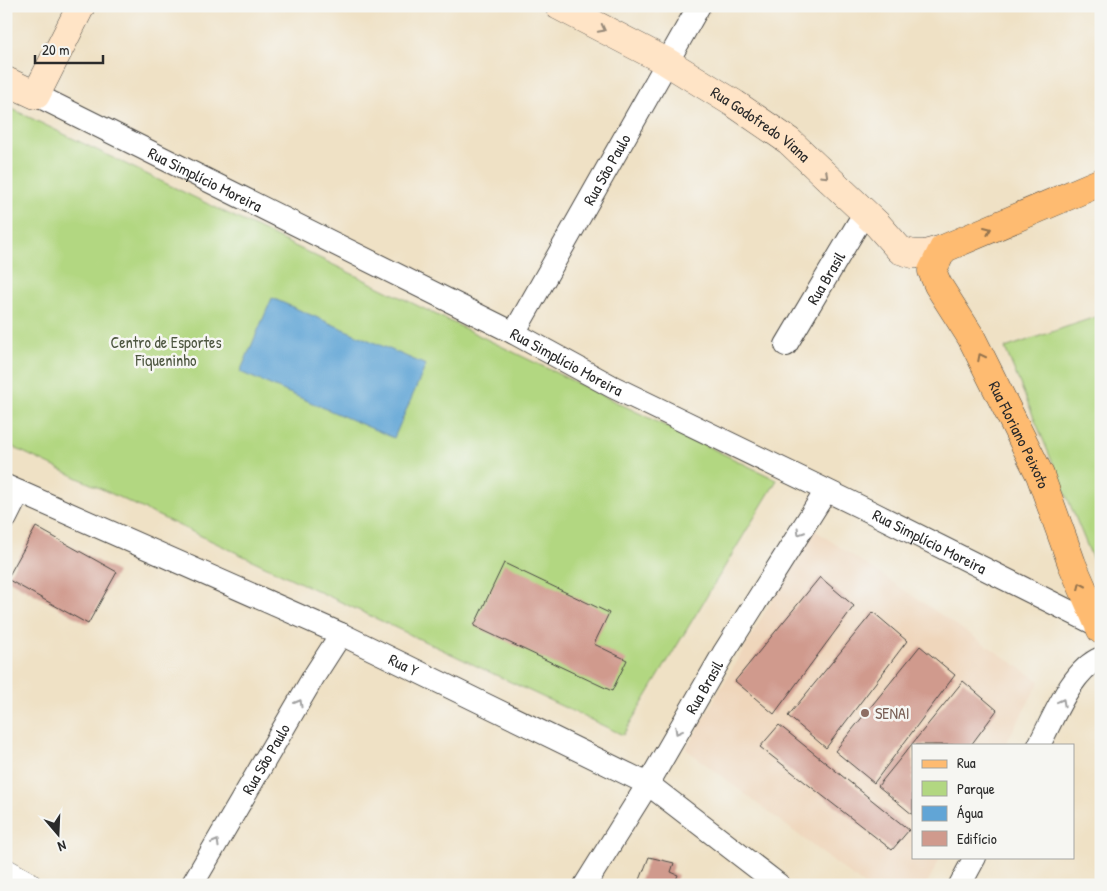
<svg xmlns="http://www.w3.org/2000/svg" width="1107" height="891" font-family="'Patrick Hand',sans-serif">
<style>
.built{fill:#efd6bb}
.green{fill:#b2d781;stroke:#6e8156}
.water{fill:#61a5d6;stroke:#466880}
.building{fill:#d09a8d}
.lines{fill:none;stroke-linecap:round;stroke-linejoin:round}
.minor-casing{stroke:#484642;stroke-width:24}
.tertiary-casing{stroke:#484642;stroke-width:29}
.secondary-casing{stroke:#484642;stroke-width:29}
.primary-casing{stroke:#484642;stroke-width:29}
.minor{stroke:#fff;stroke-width:22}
.tertiary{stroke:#fff;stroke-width:28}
.secondary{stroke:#ffe4c6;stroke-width:28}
.primary{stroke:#febb71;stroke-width:28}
.oneway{stroke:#958878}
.oneway2{stroke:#94734e}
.oneway3{stroke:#a0a0a0}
.education-dot{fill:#8d6e63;stroke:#f6f6f2;stroke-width:2}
.labels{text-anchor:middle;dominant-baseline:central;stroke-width:5;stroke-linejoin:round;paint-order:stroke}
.street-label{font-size:16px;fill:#2b2b2b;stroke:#f6f6f2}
.park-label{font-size:16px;fill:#4d5640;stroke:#f6f6f2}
.education-label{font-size:16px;fill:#785e54;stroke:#f6f6f2;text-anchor:start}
</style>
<rect width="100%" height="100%" fill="#f6f6f2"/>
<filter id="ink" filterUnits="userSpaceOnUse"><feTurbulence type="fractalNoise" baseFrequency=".02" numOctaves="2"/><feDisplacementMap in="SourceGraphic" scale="10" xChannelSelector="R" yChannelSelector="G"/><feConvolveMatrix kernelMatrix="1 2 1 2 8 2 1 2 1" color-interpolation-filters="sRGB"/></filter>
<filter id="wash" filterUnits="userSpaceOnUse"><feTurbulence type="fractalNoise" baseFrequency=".0096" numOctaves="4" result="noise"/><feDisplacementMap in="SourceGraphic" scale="20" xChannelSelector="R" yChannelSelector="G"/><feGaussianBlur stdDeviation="1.12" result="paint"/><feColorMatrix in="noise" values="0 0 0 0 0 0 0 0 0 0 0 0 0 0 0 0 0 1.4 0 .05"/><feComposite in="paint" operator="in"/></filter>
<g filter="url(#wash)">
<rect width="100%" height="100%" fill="#efe1c5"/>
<path class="built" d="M813,529l227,152 -35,64h-92v112h28l-15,28h-62l-178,-136z"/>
<path class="green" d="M6,106l771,374 -154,255 -617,-291z
M1101,315v264l-96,-231z"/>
<path class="water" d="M272,298l154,67 -32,73 -154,-66z"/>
<g id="blocks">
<path class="building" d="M36,527l81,45 -29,52 -81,-45z
M504,563l105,50 -15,31 33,16 -15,31 -138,-65z
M820,577l34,29 -80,108 -39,-33z
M873,612l34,29 -81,107 -38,-32z
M920,646l35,29 -81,108 -39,-32z
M963,681l34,29 -26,35h-58v70l-35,-29z
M779,725l130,105 -17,20 -132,-103z
M649,857l25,6 -3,9 7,3 -4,10h-36z"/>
</g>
</g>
<g filter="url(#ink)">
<use href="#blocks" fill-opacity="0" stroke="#484642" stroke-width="1"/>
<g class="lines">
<g class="minor-casing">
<g id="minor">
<path id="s1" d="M36,95l478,238 99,54 256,124 230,115"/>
<path id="s2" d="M514,333l185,-327"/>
<path id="s3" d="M786,345l79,-133"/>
<path id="s4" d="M6,486l335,148 307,150 131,101"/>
<path d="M6,518l13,-26"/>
<path d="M1039,745c14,-26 33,-76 62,-87"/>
<path id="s5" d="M192,885l122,-209 27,-42"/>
<path id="s6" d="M585,885l63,-101 75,-130 103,-163"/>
<path d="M960,885l15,-28"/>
</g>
</g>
<g class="tertiary-casing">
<path id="tertiary" d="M6,873l21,12"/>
</g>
<g class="secondary-casing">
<g id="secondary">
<path id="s7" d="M559,6l108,56 68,42 54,37 88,83 23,26 13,4h12l18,-5"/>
<path d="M6,81l30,14 45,-89"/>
</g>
</g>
<g class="primary-casing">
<g id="primary">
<path id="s8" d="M1101,182l-158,67 -11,22 6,14 33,52 69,138 32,89 29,66"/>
</g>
</g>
<use href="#minor" class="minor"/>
<use href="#tertiary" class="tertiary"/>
<use href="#secondary" class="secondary"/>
<use href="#primary" class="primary"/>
</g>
<defs><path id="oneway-chevron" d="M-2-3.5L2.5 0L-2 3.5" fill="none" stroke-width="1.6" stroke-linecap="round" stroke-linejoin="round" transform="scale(1.25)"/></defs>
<g class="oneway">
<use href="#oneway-chevron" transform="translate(602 29) rotate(27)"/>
<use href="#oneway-chevron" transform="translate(825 175) rotate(43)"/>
</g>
<g class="oneway2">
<use href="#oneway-chevron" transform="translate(988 230) rotate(-23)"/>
<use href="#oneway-chevron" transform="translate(981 357) rotate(-117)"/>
<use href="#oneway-chevron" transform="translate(1081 586) rotate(-114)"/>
</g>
<g class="oneway3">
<use href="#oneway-chevron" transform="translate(800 532) rotate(122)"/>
<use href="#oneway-chevron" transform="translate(1062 702) rotate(-62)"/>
<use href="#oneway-chevron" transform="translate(299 703) rotate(-60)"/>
<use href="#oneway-chevron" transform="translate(678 731) rotate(119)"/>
<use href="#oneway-chevron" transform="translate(216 843) rotate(-60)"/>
</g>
</g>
<circle class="education-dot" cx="865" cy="713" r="5"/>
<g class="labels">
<g class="street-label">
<text stroke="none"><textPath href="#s7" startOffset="234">Rua Godofredo Viana</textPath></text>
<text stroke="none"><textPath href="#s2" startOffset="188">Rua São Paulo</textPath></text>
<text stroke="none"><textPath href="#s1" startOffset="189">Rua Simplício Moreira</textPath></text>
<text stroke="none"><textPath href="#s3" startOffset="78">Rua Brasil</textPath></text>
<text stroke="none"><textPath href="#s1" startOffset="594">Rua Simplício Moreira</textPath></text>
<text stroke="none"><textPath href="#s8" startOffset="382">Rua Floriano Peixoto</textPath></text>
<text stroke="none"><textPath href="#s1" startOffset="999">Rua Simplício Moreira</textPath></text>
<text stroke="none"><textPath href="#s4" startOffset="436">Rua Y</textPath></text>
<text stroke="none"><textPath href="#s6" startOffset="231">Rua Brasil</textPath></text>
<text stroke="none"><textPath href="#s5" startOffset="146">Rua São Paulo</textPath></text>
</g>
<g class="park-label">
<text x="166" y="342">Centro de Esportes<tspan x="166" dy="18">Fiqueninho</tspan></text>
</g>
<g class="education-label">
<text x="875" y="713">SENAI</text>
</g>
</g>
<rect width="1107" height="891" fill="none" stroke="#f6f6f2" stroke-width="25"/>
<rect x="912" y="744" width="162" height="115" fill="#f6f6f2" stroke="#a5a5a2"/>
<rect x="922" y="760" width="25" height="8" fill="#febb71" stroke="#a5a5a2"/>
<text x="957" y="768" font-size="15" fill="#2b2b2b">Rua</text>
<rect x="922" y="781" width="25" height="15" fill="#b2d781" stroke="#a5a5a2"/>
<text x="957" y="794" font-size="15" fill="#2b2b2b">Parque</text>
<rect x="922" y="806" width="25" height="15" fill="#61a5d6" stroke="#a5a5a2"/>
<text x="957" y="818" font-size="15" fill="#2b2b2b">Água</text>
<rect x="922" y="831" width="25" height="15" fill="#d09a8d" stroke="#a5a5a2"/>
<text x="957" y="844" font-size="15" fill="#2b2b2b">Edifício</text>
<g transform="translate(58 834) rotate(161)" stroke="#f6f6f2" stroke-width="4" paint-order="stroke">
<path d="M0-4L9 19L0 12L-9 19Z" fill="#2b2b2b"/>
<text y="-8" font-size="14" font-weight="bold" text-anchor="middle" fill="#2b2b2b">N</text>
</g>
<path d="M35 55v8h68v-8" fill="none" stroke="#2b2b2b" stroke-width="2.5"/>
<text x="42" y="55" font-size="15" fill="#2b2b2b" stroke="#f6f6f2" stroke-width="4" paint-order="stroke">20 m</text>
</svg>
